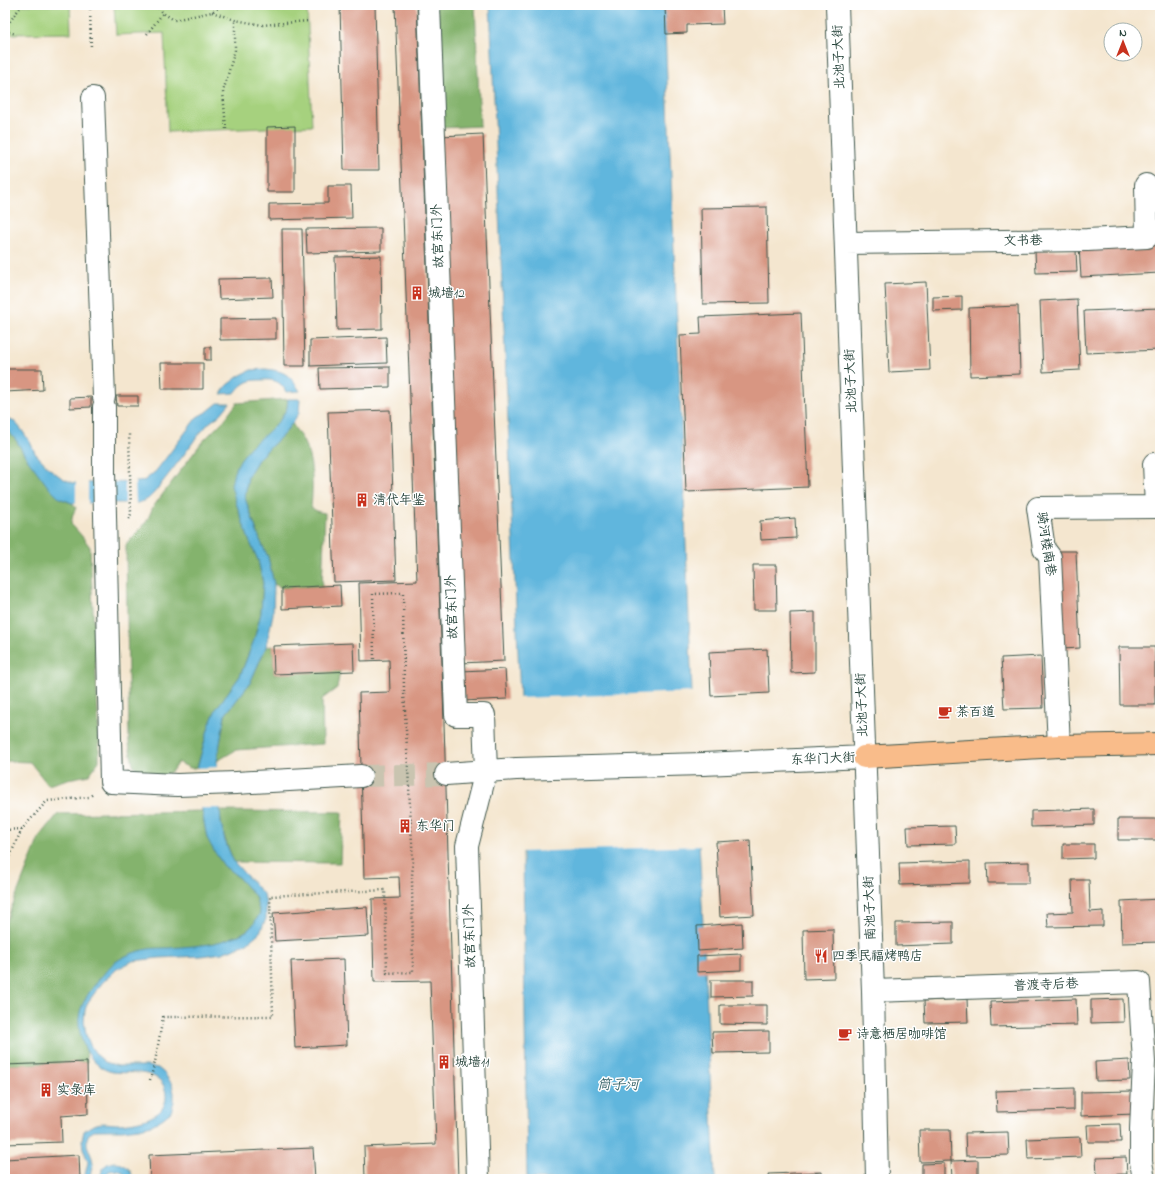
<svg xmlns="http://www.w3.org/2000/svg" width="1165" height="1184" font-family="'Indie Flower','LXGW WenKai TC',sans-serif">
<style>
.green{fill:#a6d17e;stroke:#628759}
.forest{fill:#84b36d;stroke:#527850}
.water{fill:#61b6dd;stroke:#407a88}
.pier{fill:#f4e6cf}
.building{fill:#d89682}
.lines{fill:none;stroke-linecap:round;stroke-linejoin:round}
.minor-tunnel{stroke:#c9c4b0;stroke-width:22;stroke-dasharray:22 11;stroke-linecap:butt}
.minor-casing{stroke:#3f564b;stroke-width:24}
.major-casing{stroke:#3f564b;stroke-width:24}
.path{stroke:#3f564b;stroke-width:2.5;stroke-dasharray:1 3;stroke-linecap:butt}
.minor{stroke:#fff;stroke-width:22}
.major{stroke:#f9bc8a;stroke-width:22}
.labels{text-anchor:middle;dominant-baseline:central;stroke-width:3;stroke-linejoin:round;paint-order:stroke}
.street-label{font-size:13px;fill:#1f3d34;stroke:#fff}
.poi-label{font-size:13px;fill:#1f3d34;stroke:#fff;text-anchor:start}
.water-label{font-size:14px;font-style:italic;fill:#336167;stroke:#fff}
</style>
<rect width="100%" height="100%" fill="#fff"/>
<filter id="ink" filterUnits="userSpaceOnUse"><feTurbulence type="fractalNoise" baseFrequency=".025" numOctaves="2"/><feDisplacementMap in="SourceGraphic" scale="8" xChannelSelector="R" yChannelSelector="G"/><feConvolveMatrix kernelMatrix="1 2 1 2 8 2 1 2 1" color-interpolation-filters="sRGB"/></filter>
<filter id="wash" filterUnits="userSpaceOnUse"><feTurbulence type="fractalNoise" baseFrequency=".012" numOctaves="4" result="noise"/><feDisplacementMap in="SourceGraphic" scale="16" xChannelSelector="R" yChannelSelector="G"/><feGaussianBlur stdDeviation="0.9" result="paint"/><feColorMatrix in="noise" values="0 0 0 0 0 0 0 0 0 0 0 0 0 0 0 0 0 1.4 0 .05"/><feComposite in="paint" operator="in"/></filter>
<g filter="url(#wash)">
<rect width="100%" height="100%" fill="#f4e6cf"/>
<path class="green" d="M5,5h65l1,28 -66,1z
M114,5h193l5,121 -144,6 -4,-99 -48,2z"/>
<path class="forest" d="M435,5h40l5,121 -41,2z
M288,399l-1,9 -7,12 -13,13 -32,67 14,40 9,20 5,23 -2,30 -7,27 -14,36 -24,33 -7,17 -12,42h-7l-12,-6 -6,9 -11,7 -14,-1 -14,-12 -4,-21 -3,-199 21,-24 6,-14 49,-65 23,-23 12,-16z
M292,423c3,6 7,11 10,16 12,21 11,46 9,69l8,4 6,1 -3,73 -40,2 -8,-4 -6,-27 -8,-17 -15,-42 3,-22 11,-18 27,-26z
M5,431h4l7,9 10,17 33,41 13,5 4,5 -3,6 -2,10 10,11 9,12 9,192v22l-10,14 -21,4 -20,6 -18,-23 -25,-1v-139l4,-7 -4,-11z
M273,646l1,28 66,-3 -3,17 -15,11 1,45 -87,6 -19,11 8,-46 25,-32 16,-36z
M202,811l5,27 17,28 13,10 18,20 5,17 -7,13 -10,7 -22,9 -22,4 -68,8 -44,42 -6,40 5,14 1,12 -82,3v-141l34,-86 19,-24z
M220,811l122,1 -2,51 -106,-1c-7,-17 -13,-32 -14,-51z"/>
<path class="water" d="M490,5h174l28,687 23,487h-188l-4,-328 -3,-153z
M265,369c20,2 24,5 35,22l-14,1c-5,-11 -13,-13 -24,-12 -5,0 -11,0 -15,2 -6,3 -9,7 -12,11l-14,1 6,-9 12,-9 12,-6z
M288,399h12l-1,14 -13,19 -27,26 -11,18 -3,22 15,42 8,17 6,27 -1,30 -7,33 -16,36 -25,32 -8,46 4,62 4,18 9,21 30,33 2,9v15l-6,13 -14,12 -24,9 -21,3 -42,2 -26,3 -16,8 -15,14 -14,19 -3,8 -1,11 2,14 5,12 6,8 8,7 13,4h29l11,2 6,5 8,11 2,9v8l-3,11 -9,7 -10,6 -13,3 -17,2h-26l-7,4 -2,4v7l5,13 1,6 -4,15h-5l4,-17 -5,-14 -1,-8 2,-9c4,-3 8,-6 13,-7 7,-2 14,0 21,0 14,-1 29,-3 40,-11 12,-9 10,-30 -3,-36 -13,-7 -28,-3 -42,-5 -26,-4 -41,-44 -31,-66 4,-10 11,-19 18,-28 5,-5 11,-14 17,-17 9,-6 20,-10 31,-12 7,-1 14,-1 21,-1 21,-2 42,-2 62,-10 8,-3 16,-6 21,-12 3,-4 6,-9 8,-13l-5,-17 -18,-20 -13,-10 -10,-15 -7,-13 -5,-27 -5,-43 12,-42 7,-17 24,-33 14,-36 7,-27 2,-30 -5,-23 -9,-20 -14,-40 -4,-15 3,-13 6,-12 10,-13 17,-14 13,-13 7,-12z
M218,403h12l-10,12 -11,8 -13,15 -13,18 -29,37 -6,6 -10,4h-66l-13,-5 -10,-10 -23,-31 -10,-17 -7,-8 -4,-1v-13l10,4 6,7 9,13 5,11 15,16 12,9 11,5 66,-1 6,-2 11,-9 41,-54 11,-6z
M114,1162c11,2 17,6 19,17h-8l-2,-7 -6,-2 -8,1 -4,5 -1,3h-4c2,-10 3,-15 14,-17z"/>
<path class="pier" d="M125,480h10l1,25h-11z
M76,481h12v24h-12z
M694,692l8,154 -181,6 -3,-154z
M220,767l2,41h-22l-5,-40z"/>
<g id="blocks">
<path class="building" d="M340,5h35l4,165h-35z
M395,5h22l26,686 15,488h-93l-1,-32 72,-3 -6,-163 -56,1 -2,-83 28,-1 -1,-21 -35,1 -5,-185 31,-1 -1,-32 -28,1 -2,-78 58,-2z
M665,5h57l1,19 -36,1v8l-21,1z
M295,126v66h-28v-65z
M483,134l21,527 -43,2 -21,-527z
M328,186h23l1,32 -83,2v-16l59,-1z
M767,207l2,96 -66,1 -2,-96z
M381,228v23l-74,2 -1,-24z
M282,229h20l3,137h-21z
M1160,242v31l-79,4 -2,-31z
M1076,250l1,22 -41,1 -1,-22z
M381,256l1,73 -45,1 -2,-73z
M272,278l1,19 -54,2 -1,-20z
M926,282l4,88 -41,2 -4,-88z
M962,296v14l-29,1v-14z
M1077,299l3,71 -37,2 -3,-71z
M1018,306l2,68 -50,2 -1,-68z
M1160,308v42l-74,3 -2,-42z
M801,313l7,174 -122,5 -6,-157 21,-1 -1,-17z
M276,318v21l-56,1v-21z
M386,337l1,26 -77,3v-26z
M205,347h6v13h-6z
M161,363h42v26h-41z
M390,367v20l-70,2 -1,-21z
M5,369h37l1,21 -38,2z
M116,396h22v10h-21z
M91,397v10l-21,1v-10z
M390,410l6,170 -62,2 -6,-170z
M795,518l1,20 -35,2 -1,-19z
M1059,551h17l4,97 -18,1z
M753,565h23l1,45h-23z
M340,585l1,21 -59,3v-21z
M815,612v60l-24,1 -1,-60z
M353,643l1,28 -80,3 -1,-28z
M1119,647h36v58h-35z
M767,649l2,44 -58,3 -2,-44z
M1041,656l2,52 -39,1 -3,-51z
M505,669l2,30 -45,2 -1,-30z
M1094,809v16l-63,2v-16z
M1118,819h42v21h-42z
M955,826l1,18 -48,1 -1,-18z
M750,840l4,75 -34,2 -4,-75z
M1063,844h31v14l-31,1z
M970,861v22l-70,2 -1,-22z
M1029,862v21h-41l-1,-20z
M1072,880h17l1,32 13,-1v15l-55,1 -1,-14 26,-1z
M1160,899v43l-38,1 -1,-42z
M367,907l2,29 -94,5 -2,-28z
M953,922v22l-57,2v-23z
M742,923l1,25 -45,3 -1,-25z
M833,929l1,49 -30,1 -1,-49z
M741,954v16l-44,2v-16z
M344,959l3,86 -52,3 -4,-87z
M711,980h42v16l-42,1z
M967,999l1,23 -43,1 -1,-22z
M1076,999l1,26 -86,2 -1,-25z
M1123,999l1,23 -33,1v-23z
M720,1005h47v20l-47,-1z
M769,1031v21l-56,1 -1,-21z
M1129,1060l1,20 -34,1 -1,-19z
M87,1062l1,52 -27,2 1,26 -57,2v-79z
M1074,1088v22l-77,2 -1,-21z
M1135,1091v23l-54,2v-24z
M1120,1124l1,18h-33l-1,-17z
M919,1130h31l1,31 -31,1z
M1008,1132l1,23 -43,1 -1,-23z
M1080,1137l1,20 -53,2 -1,-20z
M313,1148l2,31h-165l-1,-24z
M79,1155l1,24h-75v-20z
M1126,1157l1,17 -30,1 -1,-17z
M978,1160v19h-26l-1,-18z
M944,1163v16h-22v-15z
M822,1172v7h-52l-1,-5z"/>
</g>
</g>
<g filter="url(#ink)">
<use href="#blocks" fill-opacity="0" stroke="#3f564b" stroke-width="1"/>
<g class="lines">
<path class="minor-tunnel" d="M361,776l85,-2"/>
<g class="minor-casing">
<path id="minor" d="M429,5l27,710h28l2,56 -19,75 11,333
M837,5l36,986 4,188
M93,98l11,299
M846,243l241,-3 60,-3 -1,-52
M104,407v64l7,311 66,3 59,-2 125,-7
M1059,746l-9,-189 -6,-8 -6,-41 118,-1 -2,-43h6
M446,774l70,-5 187,-5 161,-7
M873,991l266,-9 5,80 -3,67v33l3,17"/>
</g>
<g class="major-casing">
<path id="major" d="M864,757l195,-11 101,-2"/>
</g>
<path class="path" d="M90,5l1,44
M156,5l7,8 11,7 38,-8 11,-7
M212,12l23,8 27,5 46,-4
M5,28l17,-23
M5,31l11,3
M147,34l16,-21
M226,129l-3,-37 12,-42v-30
M129,519l2,-5 -2,-80
M5,830l17,-1
M5,867l17,-38 25,-28 42,-4 4,-3
M150,1080l5,-18 8,-45 110,-1 -3,-120 115,-6 2,83 26,-1 -1,-96 1,-13 -9,-171 -1,-99 -30,1 1,67"/>
<use href="#minor" class="minor"/>
<use href="#major" class="major"/>
</g>
</g>
<defs>
<g id="building-bare" transform="scale(1.08)"><path d="M-4-6H4V6H1V3H-1V6H-4ZM-2.5-4.3h1.7v1.8h-1.7ZM.8-4.3h1.7v1.8H.8ZM-2.5-1h1.7V.8h-1.7ZM.8-1h1.7V.8H.8Z" fill="#c8321e" stroke="#fff" stroke-width="2.5" paint-order="stroke"/></g>
<g id="cafe-bare" transform="scale(1.08)"><path d="M-5.5-4.5H6V0H3Q3 3.5 0 3.5H-2.5Q-5.5 3.5-5.5 0ZM3-3.2v2h1.7v-2ZM-6 4.5H4V6H-6Z" fill="#c8321e" stroke="#fff" stroke-width="2.5" paint-order="stroke"/></g>
<g id="restaurant-bare" transform="scale(1.08)"><path d="M-5-6h1v4h1v-4h1v4h1v-4h1v5L-1.5 .5V6h-2V.5L-5-1ZM5-6V6H3V1.5H1.5Q1.5-4 5-6Z" fill="#c8321e" stroke="#fff" stroke-width="2.5" paint-order="stroke"/></g>
</defs>
<g fill-rule="evenodd">
<use href="#building-bare" x="417" y="293"/>
<use href="#building-bare" x="362" y="500"/>
<use href="#cafe-bare" x="945" y="712"/>
<use href="#building-bare" x="405" y="826"/>
<use href="#restaurant-bare" x="821" y="956"/>
<use href="#cafe-bare" x="845" y="1034"/>
<use href="#building-bare" x="444" y="1062"/>
<use href="#building-bare" x="46" y="1090"/>
</g>
<g class="labels">
<g class="street-label">
<text transform="translate(839 57) rotate(-92)">北池子大街</text>
<text transform="translate(438 236) rotate(-92)">故宫东门外</text>
<text transform="translate(1023 241) rotate(-1)">文书巷</text>
<text transform="translate(851 381) rotate(-92)">北池子大街</text>
<text transform="translate(1046 544) rotate(81)">骑河楼南巷</text>
<text transform="translate(452 607) rotate(-92)">故宫东门外</text>
<text transform="translate(862 705) rotate(-92)">北池子大街</text>
<text transform="translate(823 759) rotate(-2)">东华门大街</text>
<text transform="translate(870 908) rotate(-92)">南池子大街</text>
<text transform="translate(470 936) rotate(-92)">故宫东门外</text>
<text transform="translate(1046 985) rotate(-2)">普渡寺后巷</text>
</g>
<g class="poi-label">
<text x="428" y="293">城墙12</text>
<text x="373" y="500">清代年鉴</text>
<text x="956" y="712">茶百道</text>
<text x="416" y="826">东华门</text>
<text x="832" y="956">四季民福烤鸭店</text>
<text x="856" y="1034">诗意栖居咖啡馆</text>
<text x="455" y="1062">城墙11</text>
<text x="57" y="1090">实录库</text>
</g>
<g class="water-label">
<text x="618" y="1085">筒子河</text>
</g>
</g>
<rect width="1165" height="1184" fill="none" stroke="#fff" stroke-width="20"/>
<g transform="translate(1123 42)"><circle r="19" fill="#ffffff" stroke="#a5b1ae"/>
<path d="M0-3L7 15L0 10L-7 15Z" fill="#c8321e"/>
<text y="-6" font-size="11" font-weight="bold" text-anchor="middle" fill="#1f3d34">N</text>
</g>
</svg>
